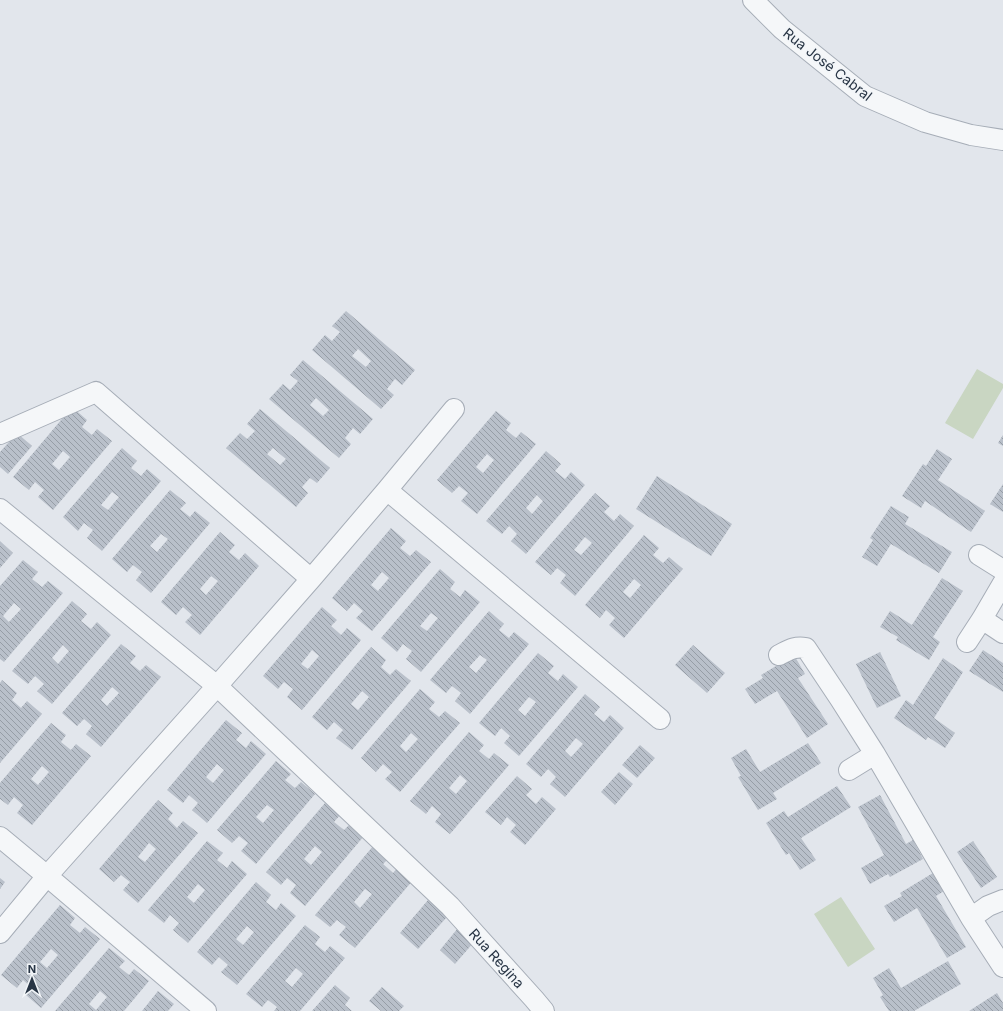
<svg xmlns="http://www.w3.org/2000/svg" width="1003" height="1011" font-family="Inter,sans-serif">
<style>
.green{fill:#c9d6c2}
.building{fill:url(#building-back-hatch);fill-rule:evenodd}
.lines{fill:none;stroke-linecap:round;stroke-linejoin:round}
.street-casing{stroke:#a6adb7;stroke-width:22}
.street{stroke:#f5f7f9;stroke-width:20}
.labels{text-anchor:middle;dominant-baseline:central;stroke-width:3;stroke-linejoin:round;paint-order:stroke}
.street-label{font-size:14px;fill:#283545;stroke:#f2f5f8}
</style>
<defs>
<pattern id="building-back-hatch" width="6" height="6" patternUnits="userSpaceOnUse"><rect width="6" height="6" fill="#b9c0ca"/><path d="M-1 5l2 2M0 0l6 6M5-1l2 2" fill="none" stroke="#969da6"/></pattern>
</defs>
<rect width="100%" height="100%" fill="#e2e6ec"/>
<path class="green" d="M977,369l26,15v4l-30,51 -28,-16z
M841,897l34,52 -27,18 -34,-53z"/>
<path class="building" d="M346,311l69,59 -13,15 -7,-6 -8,10 7,6 -13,14 -69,-59 13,-15 7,6 8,-9 -8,-6zM358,349l13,12 -5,6 -14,-11z
M303,360l70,59 -13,15 -7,-6 -8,10 6,6 -12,14 -70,-59 14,-15 7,6 8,-9 -8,-6zM316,398l13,12 -6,6 -13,-11z
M72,407l15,13 -5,7 10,8 5,-6 15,12 -59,69 -15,-13 6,-7 -9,-8 -6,8 -16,-13zM63,451l7,6 -11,13 -7,-6z
M260,409l70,59 -13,15 -7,-5 -8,9 6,6 -12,14 -70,-59 14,-15 7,6 8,-8 -8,-7zM273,448l13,11 -6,6 -13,-11z
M496,411l15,12 -5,7 10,8 5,-6 15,12 -59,70 -16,-13 7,-8 -9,-7 -7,7 -15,-13zM487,454l7,6 -11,13 -7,-6z
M17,433l15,13 -24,28 -8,-7v-15z
M1003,435v11l-5,-3z
M122,448l15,13 -6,7 10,8 6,-7 14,12 -59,70 -15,-13 6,-8 -9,-7 -6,8 -15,-14zM112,492l7,5 -11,13 -7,-5z
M937,449l15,10 -14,21 47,31 -14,21 -46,-31 -4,7 -19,-12 21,-32 3,2z
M546,451l15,13 -6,7 10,8 6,-7 14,13 -59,69 -15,-13 6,-7 -8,-8 -7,8 -16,-13zM537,495l6,6 -11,13 -6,-6z
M657,476l75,48 -21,32 -75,-47z
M1003,484v28l-13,-8z
M170,490l16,13 -6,6 10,8 5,-6 15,12 -59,70 -15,-13 6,-8 -9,-7 -6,7 -15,-13zM161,534l7,5 -11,13 -7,-6z
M595,493l15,13 -6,6 10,9 6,-7 14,12 -59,70 -15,-13 6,-8 -9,-7 -6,7 -16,-13zM585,537l7,6 -11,12 -7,-5z
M891,506l18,11 -4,7 47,28 -13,21 -48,-29 -14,22 -15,-9 11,-17 -3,-2z
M391,528l15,13 -6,7 10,8 6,-6 15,12 -59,69 -16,-13 7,-7 -9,-8 -7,8 -15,-13zM382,572l7,6 -11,13 -7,-6z
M220,532l15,13 -6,7 10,8 6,-7 14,13 -59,69 -15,-13 7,-7 -9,-8 -7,8 -15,-13zM211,576l7,5 -12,14 -6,-6z
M644,535l15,13 -6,7 10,8 6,-6 14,12 -59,69 -15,-13 6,-7 -9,-8 -6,8 -15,-13zM634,579l7,6 -11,13 -7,-6z
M0,541l13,12 -13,15z
M23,560l15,12 -6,7 10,8 6,-6 15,12 -59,69 -4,-3v-73zM14,603l7,6 -12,13 -6,-6z
M440,569l15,13 -5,7 10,8 5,-7 15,12 -59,70 -15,-13 6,-8 -9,-7 -6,8 -16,-14zM431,613l7,5 -11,13 -7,-5z
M942,578l21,13 -30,46 7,5 -11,18 -33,-20 2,-3 -18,-10 10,-16 22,14z
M72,601l15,13 -6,7 10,8 6,-7 14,13 -59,69 -15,-13 7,-7 -9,-8 -7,8 -16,-13zM63,645l6,6 -11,13 -6,-6z
M322,607l15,13 -6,6 10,9 6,-7 14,12 -59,70 -15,-13 6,-8 -9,-7 -6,7 -15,-13zM312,650l7,6 -11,13 -7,-5z
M489,611l15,13 -5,6 10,8 5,-6 15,12 -59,70 -15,-13 6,-8 -9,-7 -6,7 -16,-13zM480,655l7,5 -11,13 -7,-6z
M121,644l15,12 -6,7 10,8 6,-6 15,12 -60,70 -15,-13 6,-8 -8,-7 -7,7 -15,-13zM112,687l7,6 -12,13 -6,-6z
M693,645l32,28 -18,20 -32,-28z
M371,647l15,13 -5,7 9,8 6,-6 15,12 -59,69 -16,-12 7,-8 -9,-8 -7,8 -15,-13zM362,691l7,6 -11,13 -7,-6z
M983,650l20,13v29l-34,-21z
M880,652l21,44 -24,12 -21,-44z
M538,653l16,13 -6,7 10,8 5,-7 15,13 -59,69 -15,-13 6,-7 -9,-8 -6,8 -16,-13zM529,697l7,5 -11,14 -7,-6z
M794,655l11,19 -7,4 30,46 -21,14 -30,-47 -22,13 -10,-15 18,-11 -2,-3z
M943,658l20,14 -29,46 21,15 -10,15 -17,-11 -2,3 -32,-22 12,-18 7,5z
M2,680l15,13 -5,7 9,8 6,-7 15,13 -42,49v-80z
M420,689l15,13 -6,7 10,8 6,-6 15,12 -60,69 -15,-13 7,-7 -9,-8 -7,8 -15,-14zM411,733l7,6 -12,13 -6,-6z
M585,694l15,13 -6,7 10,8 6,-7 14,13 -59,69 -15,-13 6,-7 -8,-8 -7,8 -15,-13zM576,738l7,6 -12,13 -6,-6z
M226,720l16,13 -6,7 10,8 5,-7 15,13 -59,69 -15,-13 6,-7 -9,-8 -6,8 -16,-13zM217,764l7,6 -11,13 -7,-6z
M51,723l15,12 -5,7 10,8 5,-6 15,12 -59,69 -15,-12 6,-8 -9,-8 -6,8 -8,-6v-16zM42,766l7,6 -11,13 -7,-6z
M469,732l15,13 -5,6 10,8 5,-6 15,12 -59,69 -15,-12 6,-8 -9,-8 -6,8 -16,-13zM460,775l7,6 -11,13 -7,-6z
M808,743l13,20 -48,30 4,6 -19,11 -20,-33 3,-1 -10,-18 15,-9 14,23z
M640,745l15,13 -18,20 -15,-13z
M276,761l15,13 -6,6 10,8 6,-6 14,12 -59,70 -15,-13 7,-8 -9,-7 -7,7 -15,-13zM267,805l7,5 -11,13 -7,-6z
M619,772l14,12 -18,21 -14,-13z
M517,776l15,13 -6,6 10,9 6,-7 14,12 -31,36 -15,-13 6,-7 -9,-8 -6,8 -16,-13z
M837,786l14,21 -50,31 15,22 -16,10 -11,-17 -3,2 -20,-32 18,-12 4,6z
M880,795l26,49 7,-4 10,19 -33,18 -2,-3 -18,10 -9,-16 23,-13 -26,-48z
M158,800l15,13 -5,6 9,9 6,-7 15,12 -60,70 -15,-13 7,-8 -9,-7 -7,7 -15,-13zM149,843l7,6 -11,13 -7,-5z
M325,803l15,12 -6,7 10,8 6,-6 14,12 -59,70 -15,-13 6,-8 -9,-7 -6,7 -15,-13zM315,846l7,6 -11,13 -7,-6z
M207,841l16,12 -6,7 10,8 5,-7 15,13 -59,69 -15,-13 6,-7 -9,-8 -6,8 -16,-13zM198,884l7,6 -11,13 -7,-6z
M973,841l24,36 -16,11 -24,-36z
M374,845l15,13 -6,6 10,9 6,-7 15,13 -59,69 -16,-13 7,-8 -9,-7 -7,7 -15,-12zM365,889l7,5 -12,14 -6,-6z
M933,873l11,18 -8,5 30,51 -19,11 -30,-50 -23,14 -10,-16 18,-10 -2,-3z
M0,878l5,4 -5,7z
M256,882l15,13 -5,7 10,8 5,-7 15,13 -59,69 -16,-13 7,-7 -9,-8 -7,8 -15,-13zM247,926l7,6 -11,13 -7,-6z
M428,900l19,17 -29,32 -18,-16z
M60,905l15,13 -5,7 10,8 5,-6 15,12 -59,69 -15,-13 6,-7 -9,-8 -6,8 -16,-13zM51,949l7,6 -11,13 -7,-6z
M305,925l15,12 -5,7 10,8 5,-6 15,12 -45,53h-26l3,-4 -9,-7 -6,7 -16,-13zM296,968l7,6 -11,13 -7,-6z
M458,928l16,14 -19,22 -15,-14z
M109,948l16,13 -6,6 10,8 5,-6 15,12 -25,30h-69zM100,991l7,6 -11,13 -7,-6z
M948,961l13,23 -47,27h-25l-9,-14 3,-2 -10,-17 16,-10 12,20z
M335,985l15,13 -5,7 7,6h-40z
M382,987l22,19 -5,5h-18l-12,-10z
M158,991l16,13 -6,7h-26z
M997,993l6,10v8h-34z"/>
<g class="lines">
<g class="street-casing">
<path id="street" d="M753,0l29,29 83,67 60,26 46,13 32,5
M0,434l96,-42 215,187
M387,490l273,229
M0,509l217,177 233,220 84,93 10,12
M979,555l24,15
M982,619l21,14
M967,642l15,-23 21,-36
M779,655c10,-5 15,-9 27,-7l34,51 35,55 96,164 32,49
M849,770l26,-16
M0,837l47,39 159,135
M971,918l17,-12 15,-6
M0,933l47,-57 170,-190 94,-107 76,-89 67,-81"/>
</g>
<use href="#street" class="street"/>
</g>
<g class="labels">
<g class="street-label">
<text transform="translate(828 64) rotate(38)">Rua José Cabral</text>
<text transform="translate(497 958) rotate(48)">Rua Regina</text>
</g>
</g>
<g transform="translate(32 979)" stroke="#f2f5f8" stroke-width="3" paint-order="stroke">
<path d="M0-3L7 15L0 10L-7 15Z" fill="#283545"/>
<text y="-6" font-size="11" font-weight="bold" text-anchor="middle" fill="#283545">N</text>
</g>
</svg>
